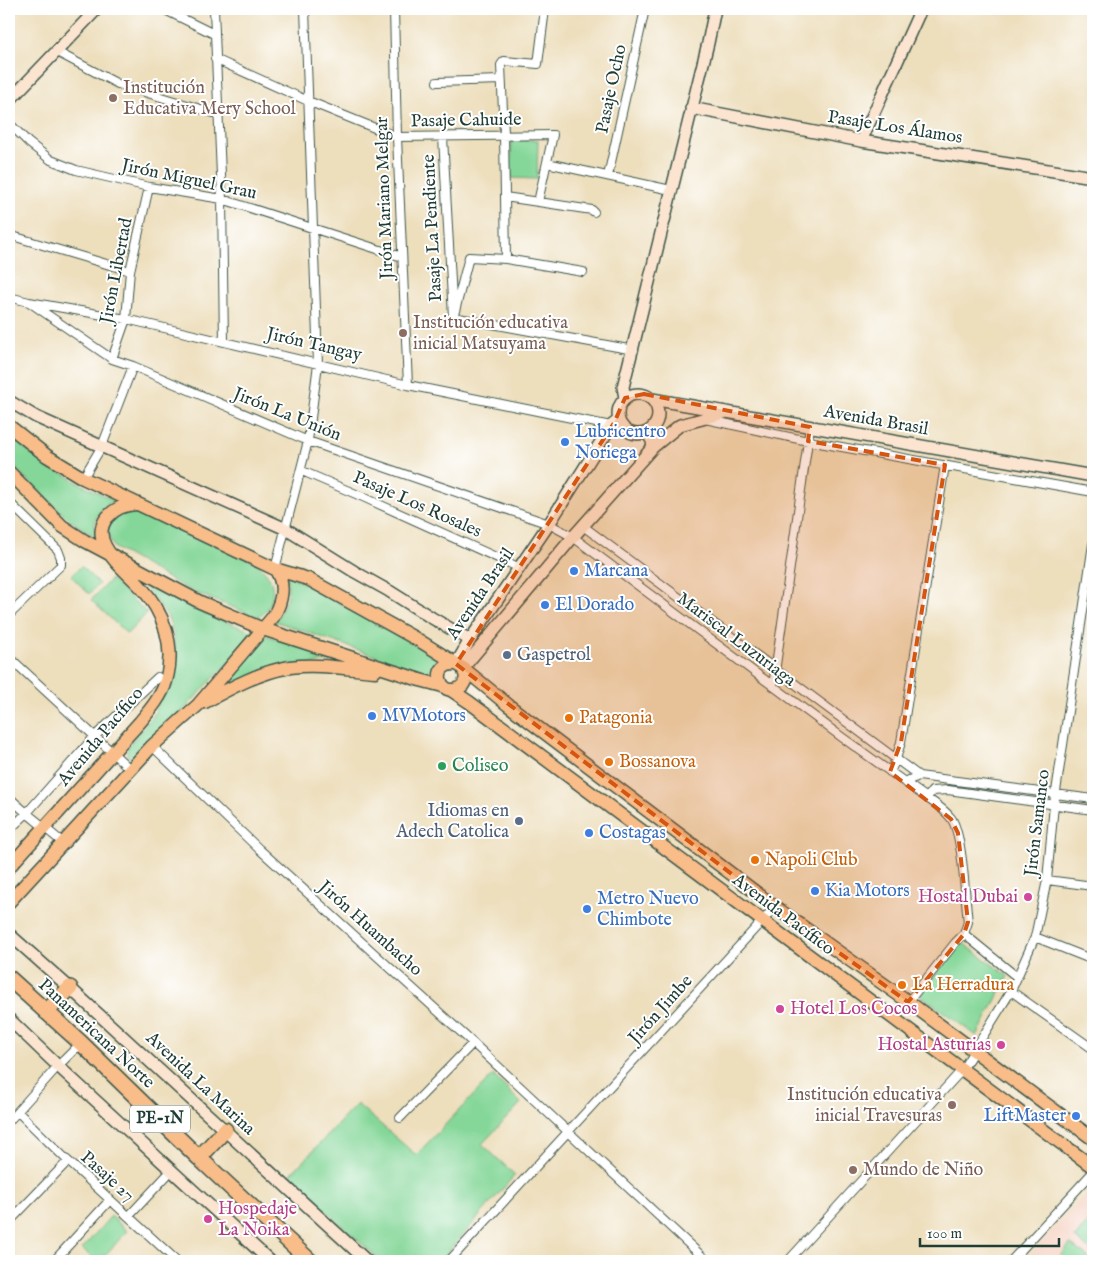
<svg xmlns="http://www.w3.org/2000/svg" width="1102" height="1270" font-family="'IM FELL English',serif">
<style>
.built{fill:#f5d2c2}
.green{fill:#85d799;stroke:#528a66}
.lines{fill:none;stroke-linecap:round;stroke-linejoin:round}
.street-casing{stroke:#3e5548;stroke-width:10}
.secondary-casing{stroke:#3e5548;stroke-width:14}
.primary-casing{stroke:#3e5548;stroke-width:15}
.highway-casing{stroke:#3e5548;stroke-width:18}
.street{stroke:#fff;stroke-width:8}
.secondary{stroke:#fce5d0;stroke-width:11}
.primary{stroke:#f8bd89;stroke-width:12}
.highway{stroke:#f8bd89;stroke-width:15}
.marked{fill:#d45610;fill-opacity:0.2;stroke:#d45610;stroke-width:4;stroke-dasharray:10 6;stroke-linejoin:round}
.education-dot{fill:#8d6e63;stroke:#fff;stroke-width:2}
.shop-dot{fill:#3f7fe0;stroke:#fff;stroke-width:2}
.service-dot{fill:#5c6f8a;stroke:#fff;stroke-width:2}
.food-dot{fill:#e8710a;stroke:#fff;stroke-width:2}
.leisure-dot{fill:#2e9e5b;stroke:#fff;stroke-width:2}
.hotel-dot{fill:#d1479c;stroke:#fff;stroke-width:2}
.labels{text-anchor:middle;dominant-baseline:central;stroke-width:4;stroke-linejoin:round;paint-order:stroke}
.shield{fill:#fff;stroke:#627771;stroke-width:1}
.shield-label{font-size:16px;font-weight:bold;fill:#1f3d34}
.education-label{font-size:18px;fill:#785e54;stroke:#fff;text-anchor:start}
.street-label{font-size:18px;fill:#1f3d34;stroke:#fff}
.shop-label{font-size:18px;fill:#366cbe;stroke:#fff;text-anchor:start}
.service-label{font-size:18px;fill:#4e5e75;stroke:#fff;text-anchor:start}
.food-label{font-size:18px;fill:#c56008;stroke:#fff;text-anchor:start}
.leisure-label{font-size:18px;fill:#27864d;stroke:#fff;text-anchor:start}
.hotel-label{font-size:18px;fill:#b23c85;stroke:#fff;text-anchor:end}
</style>
<rect width="100%" height="100%" fill="#fff"/>
<filter id="ink" filterUnits="userSpaceOnUse"><feTurbulence type="fractalNoise" baseFrequency=".02" numOctaves="2"/><feDisplacementMap in="SourceGraphic" scale="10" xChannelSelector="R" yChannelSelector="G"/><feConvolveMatrix kernelMatrix="1 2 1 2 8 2 1 2 1" color-interpolation-filters="sRGB"/></filter>
<filter id="wash" filterUnits="userSpaceOnUse"><feTurbulence type="fractalNoise" baseFrequency=".0096" numOctaves="4" result="noise"/><feDisplacementMap in="SourceGraphic" scale="20" xChannelSelector="R" yChannelSelector="G"/><feGaussianBlur stdDeviation="1.12" result="paint"/><feColorMatrix in="noise" values="0 0 0 0 0 0 0 0 0 0 0 0 0 0 0 0 0 1.4 0 .05"/><feComposite in="paint" operator="in"/></filter>
<g filter="url(#wash)">
<rect width="100%" height="100%" fill="#eddebc"/>
<path class="built" d="M1087,1193l6,5v63h-69z"/>
<path class="green" d="M511,140h27l-1,39 -26,-1z
M9,434l27,24 41,24 38,19c-16,6 -23,19 -20,36l-27,-18 -59,-57z
M132,510l123,52c14,11 22,24 15,42 -3,6 -6,11 -13,13l-68,-27 -74,-42c-7,-9 -11,-26 1,-33 5,-2 11,-4 16,-5z
M81,566l18,18 -10,10 -18,-18z
M285,573l151,84c4,8 -2,16 -11,16l-150,-52c10,-15 17,-30 10,-48z
M111,579l36,34 -20,21 -36,-34z
M140,580l61,32 55,21 -114,121 -5,4h-8l-2,-3 1,-9 26,-31 20,-68v-12l-6,-18z
M265,635l81,26 -1,2 -20,-2 -111,32z
M960,941l48,35 -31,60 -57,-41z
M493,1075l28,28 -39,41 33,31 -75,86h-59l-93,-84 69,-73 59,51z
M1093,1215v37l-18,-14z
M111,1216l16,15 -27,30h-4l-14,-12z
M1070,1244l23,17h-36z"/>
</g>
<g filter="url(#ink)">
<g class="lines">
<g class="street-casing">
<path id="street" d="M163,9l51,25
M214,9l8,190 2,143
M394,9l3,128 11,248
M57,52l61,32 99,30
M215,59l93,42 89,36 156,-2 -15,67
M437,82l64,-2
M9,123l20,20 22,17 25,10 73,17 73,12 180,58
M443,137l10,180
M547,163l124,27
M608,176l37,-167
M505,197l87,13 2,2
M9,235l121,36
M506,259l-2,-125 -3,-69 3,-4 34,3 7,-55
M9,297l20,5 97,17 282,66 203,41
M29,302l83,57 21,7 175,75 241,83 24,13 270,201 84,60 5,-7 16,-1 145,20
M455,311l14,-54 37,2 77,13
M453,317l181,33
M112,359l14,-40 4,-48 19,-84
M705,419l103,22 285,51
M302,471l61,26 157,71
M83,478l19,-32 31,-80
M9,502l49,48 3,8v7l-52,50
M583,526l336,250
M275,569l33,-128 10,-77 -13,-355
M9,657l121,112
M773,686l37,-259
M152,746l107,103 214,194 234,218
M890,772l6,-13 5,-17 44,-277
M904,782l15,-6 174,23
M9,797c17,17 36,30 54,46
M9,830l17,-16 68,-77 64,-60
M1047,880l46,6
M964,934l53,43
M1035,937l58,23
M1011,991l82,58
M892,1019l16,-17 47,-59 9,-9 4,-12c-3,-23 -5,-88 -17,-104 -6,-8 -15,-14 -24,-20
M18,1112l50,49 109,100
M400,1118l73,-75
M9,1121l49,-55 23,-23
M129,1216l42,-45
M9,1222l59,-61
M54,1261l56,-61
M449,1261l326,-354
M788,1261l174,-191 49,-79 24,-54 12,-57 7,-75 39,-261
M1011,1261l82,-89"/>
</g>
<g class="secondary-casing">
<path id="secondary" d="M9,101l88,-92
M691,108l170,33 232,36
M861,141l60,-132
M618 414a20 20 0 1 1 40 0a20 20 0 1 1-40 0Z
M625,398l-2,-11 85,-344 7,-34
M652,399l441,77
M9,401l27,16 250,112 69,43 34,19 43,27 38,22
M653,447l27,-22 44,-12
M456,664l14,-24 79,-116 62,-98 8,-6
M463,668l110,-131 80,-90 -1,-6 -5,-9
M9,934l61,54 297,273
M9,1019l49,47 212,195"/>
</g>
<g class="primary-casing">
<path id="primary" d="M9,426l38,30 36,22 192,91 33,10 112,62 43,27 45,37 267,202 131,93 187,139
M9,472l53,54 23,15 115,61 63,27 157,51 23,6
M456,664c-25,-2 -18,32 1,25 6,-2 8,-6 9,-12l-3,-9
M451,690l18,12 624,465
M205,702c27,-15 55,-30 85,-35 28,-4 57,2 85,4
M9,867l131,-145c10,-12 22,-26 26,-41 10,-35 -2,-69 -26,-95 -12,-13 -27,-24 -35,-40 -12,-23 9,-41 31,-42
M9,902l143,-156 46,-41 75,-88c9,-15 13,-33 2,-48"/>
</g>
<g class="highway-casing">
<path id="highway" d="M9,978l72,65 118,115 111,103
M46,1012l24,-24
M199,1158l26,-28"/>
</g>
<use href="#street" class="street"/>
<use href="#secondary" class="secondary"/>
<use href="#primary" class="primary"/>
<use href="#highway" class="highway"/>
</g>
</g>
<path class="marked" d="M644,394l166,33 -2,14 137,24 -44,277 -11,30 61,47 7,14 10,89 -4,12 -56,68 -133,-95 -319,-243 158,-241 11,-25z"/>
<g class="education-dot">
<circle cx="113" cy="98" r="5"/>
<circle cx="403" cy="333" r="5"/>
<circle cx="952" cy="1105" r="5"/>
<circle cx="853" cy="1170" r="5"/>
</g>
<g class="shop-dot">
<circle cx="565" cy="442" r="5"/>
<circle cx="574" cy="571" r="5"/>
<circle cx="545" cy="605" r="5"/>
<circle cx="372" cy="716" r="5"/>
<circle cx="589" cy="833" r="5"/>
<circle cx="815" cy="891" r="5"/>
<circle cx="587" cy="909" r="5"/>
<circle cx="1076" cy="1116" r="5"/>
</g>
<g class="service-dot">
<circle cx="507" cy="655" r="5"/>
<circle cx="519" cy="821" r="5"/>
</g>
<g class="food-dot">
<circle cx="569" cy="718" r="5"/>
<circle cx="609" cy="762" r="5"/>
<circle cx="755" cy="860" r="5"/>
<circle cx="902" cy="985" r="5"/>
</g>
<circle class="leisure-dot" cx="442" cy="766" r="5"/>
<g class="hotel-dot">
<circle cx="1028" cy="897" r="5"/>
<circle cx="780" cy="1009" r="5"/>
<circle cx="1001" cy="1045" r="5"/>
<circle cx="208" cy="1219" r="5"/>
</g>
<g class="labels">
<rect class="shield" x="130" y="1105.5" width="60" height="27" rx="4"/>
<g class="shield-label">
<text x="160" y="1119">PE-1N</text>
</g>
<g class="education-label">
<text x="123" y="88">Institución<tspan x="123" dy="21">Educativa Mery School</tspan></text>
<text x="413" y="323">Institución educativa<tspan x="413" dy="21">inicial Matsuyama</tspan></text>
<text x="942" y="1095" text-anchor="end">Institución educativa<tspan x="942" dy="21">inicial Travesuras</tspan></text>
<text x="863" y="1170">Mundo de Niño</text>
</g>
<g class="street-label">
<text transform="translate(612 89) rotate(-78)">Pasaje Ocho</text>
<text transform="translate(466 121) rotate(-1)">Pasaje Cahuide</text>
<text transform="translate(895 128) rotate(9)">Pasaje Los Álamos</text>
<text transform="translate(189 180) rotate(12)">Jirón Miguel Grau</text>
<text transform="translate(385 198) rotate(-92)">Jirón Mariano Melgar</text>
<text transform="translate(433 228) rotate(-93)">Pasaje La Pendiente</text>
<text transform="translate(117 271) rotate(-79)">Jirón Libertad</text>
<text transform="translate(314 345) rotate(13)">Jirón Tangay</text>
<text transform="translate(287 415) rotate(22)">Jirón La Unión</text>
<text transform="translate(876 421) rotate(10)">Avenida Brasil</text>
<text transform="translate(417 505) rotate(24)">Pasaje Los Rosales</text>
<text transform="translate(481 594) rotate(-56)">Avenida Brasil</text>
<text transform="translate(736 640) rotate(37)">Mariscal Luzuriaga</text>
<text transform="translate(101 737) rotate(-50)">Avenida Pacífico</text>
<text transform="translate(1038 823) rotate(-83)">Jirón Samanco</text>
<text transform="translate(783 915) rotate(37)">Avenida Pacífico</text>
<text transform="translate(370 929) rotate(42)">Jirón Huambacho</text>
<text transform="translate(661 1010) rotate(-48)">Jirón Jimbe</text>
<text transform="translate(96 1034) rotate(43)">Panamericana Norte</text>
<text transform="translate(200 1084) rotate(43)">Avenida La Marina</text>
<text transform="translate(107 1177) rotate(42)">Pasaje 27</text>
</g>
<g class="shop-label">
<text x="575" y="432">Lubricentro<tspan x="575" dy="21">Noriega</tspan></text>
<text x="584" y="571">Marcana</text>
<text x="555" y="605">El Dorado</text>
<text x="382" y="716">MVMotors</text>
<text x="599" y="833">Costagas</text>
<text x="825" y="891">Kia Motors</text>
<text x="597" y="899">Metro Nuevo<tspan x="597" dy="21">Chimbote</tspan></text>
<text x="1066" y="1116" text-anchor="end">LiftMaster</text>
</g>
<g class="service-label">
<text x="517" y="655">Gaspetrol</text>
<text x="509" y="811" text-anchor="end">Idiomas en<tspan x="509" dy="21">Adech Catolica</tspan></text>
</g>
<g class="food-label">
<text x="579" y="718">Patagonia</text>
<text x="619" y="762">Bossanova</text>
<text x="765" y="860">Napoli Club</text>
<text x="912" y="985">La Herradura</text>
</g>
<g class="leisure-label">
<text x="452" y="766">Coliseo</text>
</g>
<g class="hotel-label">
<text x="1018" y="897">Hostal Dubai</text>
<text x="790" y="1009" text-anchor="start">Hotel Los Cocos</text>
<text x="991" y="1045">Hostal Asturias</text>
<text x="218" y="1209" text-anchor="start">Hospedaje<tspan x="218" dy="21">La Noika</tspan></text>
</g>
</g>
<rect width="1102" height="1270" fill="none" stroke="#fff" stroke-width="30"/>
<path d="M920 1238v8h139v-8" fill="none" stroke="#1f3d34" stroke-width="2.5"/>
<text x="927" y="1238" font-size="15" fill="#1f3d34" stroke="#ffffff" stroke-width="4" paint-order="stroke">100 m</text>
</svg>
